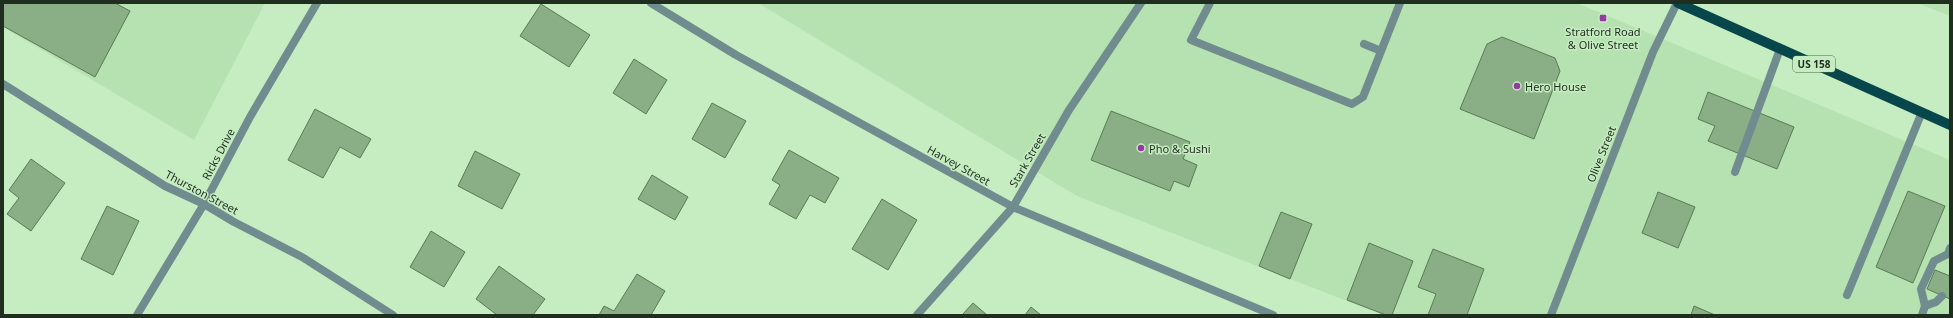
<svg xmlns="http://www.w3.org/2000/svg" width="1953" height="318" font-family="'Noto Sans',sans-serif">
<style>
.built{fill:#b6e1b1}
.building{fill:#8aae85;stroke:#597b55}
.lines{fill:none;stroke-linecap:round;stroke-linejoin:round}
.service{stroke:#708c8e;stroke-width:8}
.minor{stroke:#708c8e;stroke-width:8}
.primary{stroke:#07474c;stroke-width:10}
.poi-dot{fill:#9539a3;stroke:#c6ecc1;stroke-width:1.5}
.labels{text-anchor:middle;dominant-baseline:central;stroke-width:3;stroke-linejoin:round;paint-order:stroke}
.shield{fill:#c6ecc1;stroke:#51674f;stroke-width:1}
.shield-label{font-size:10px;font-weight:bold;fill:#1f2e1e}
.poi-label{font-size:11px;fill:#1f2e1e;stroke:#c6ecc1;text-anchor:start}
.street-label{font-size:11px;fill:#1f2e1e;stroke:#c6ecc1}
</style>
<rect width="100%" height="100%" fill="#c6ecc1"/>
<path class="built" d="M3,3h262l-71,137 -191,-113z
M758,3h819l373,157v155h-567l-306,-119z
M1917,3h33v13z"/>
<path class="building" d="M3,3h112l15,8 -35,66 -92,-51z
M541,4l49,31 -21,32 -49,-31z
M1502,37l53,21 5,13 -26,68 -74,-30 27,-65z
M634,59l33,21 -21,34 -33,-21z
M1708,92l86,35 -17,42 -69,-28 7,-15 -17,-7z
M712,103l34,18 -21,37 -33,-19z
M315,109l56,30 -11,19 -20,-11 -17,31 -35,-18z
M1111,111l79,31 -7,17 14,6 -8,22 -15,-6 -4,10 -79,-31z
M789,150l50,28 -14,25 -15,-8 -14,24 -27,-15 11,-19 -8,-5z
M475,151l45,23 -18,35 -44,-23z
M31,159l34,24 -34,48 -24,-17 12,-16 -10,-8z
M652,175l36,22 -13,23 -37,-21z
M1908,191l37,15 -32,77 -37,-16z
M1658,192l37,15 -17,41 -36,-15z
M882,199l35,21 -29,50 -36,-21z
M107,206l32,15 -26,54 -32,-16z
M1281,212l31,12 -22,55 -31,-13z
M431,231l34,21 -21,35 -34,-20z
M1369,243l44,18 -21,54h-6l-39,-15z
M1433,249l51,20 -17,46h-39l8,-21 -18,-7z
M499,266l46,33 -12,16h-36l-21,-16z
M1935,270l15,6v23l-23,-10z
M637,274l28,17 -14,24h-52l5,-9 10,5z
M973,303l14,12h-25z
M1694,306l21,9h-24z
M1031,307l10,8h-16z"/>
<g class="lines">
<path class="service" d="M1210,3l-19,37 161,64 11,-7 37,-94
M1364,44l17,7
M1735,172l45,-123
M1847,295l75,-183
M1925,306l11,-4 6,-6
M1922,315l3,-9 -4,-17 13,-28 14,-7 2,-6"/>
<path class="minor" d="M651,3l85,52 277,152 260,108
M3,84l162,102 39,18 30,18 68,35 91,58
M137,315l67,-111 46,-87 67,-114
M917,315l96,-108 56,-97 72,-107
M1551,315l102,-263 24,-49"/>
<path class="primary" d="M1678,3l272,122"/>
</g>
<g class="poi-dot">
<rect x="1599" y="14" width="8" height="8" rx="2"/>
<circle cx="1517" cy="86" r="4"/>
<circle cx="1141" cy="148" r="4"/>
</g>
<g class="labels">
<rect class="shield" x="1793" y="56" width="42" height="16" rx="3"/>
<g class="shield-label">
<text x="1814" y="64">US 158</text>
</g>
<g class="poi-label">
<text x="1603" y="31" text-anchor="middle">Stratford Road<tspan x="1603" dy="13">&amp; Olive Street</tspan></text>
<text x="1525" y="86">Hero House</text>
<text x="1149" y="148">Pho &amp; Sushi</text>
</g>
<g class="street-label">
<text transform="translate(218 154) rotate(-62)">Ricks Drive</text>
<text transform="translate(1601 154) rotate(-68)">Olive Street</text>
<text transform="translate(1027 160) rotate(-60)">Stark Street</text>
<text transform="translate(959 165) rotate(29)">Harvey Street</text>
<text transform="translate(202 192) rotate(28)">Thurston Street</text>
</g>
</g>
<rect width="1953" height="318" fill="none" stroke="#1f2e1e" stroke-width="8"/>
</svg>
